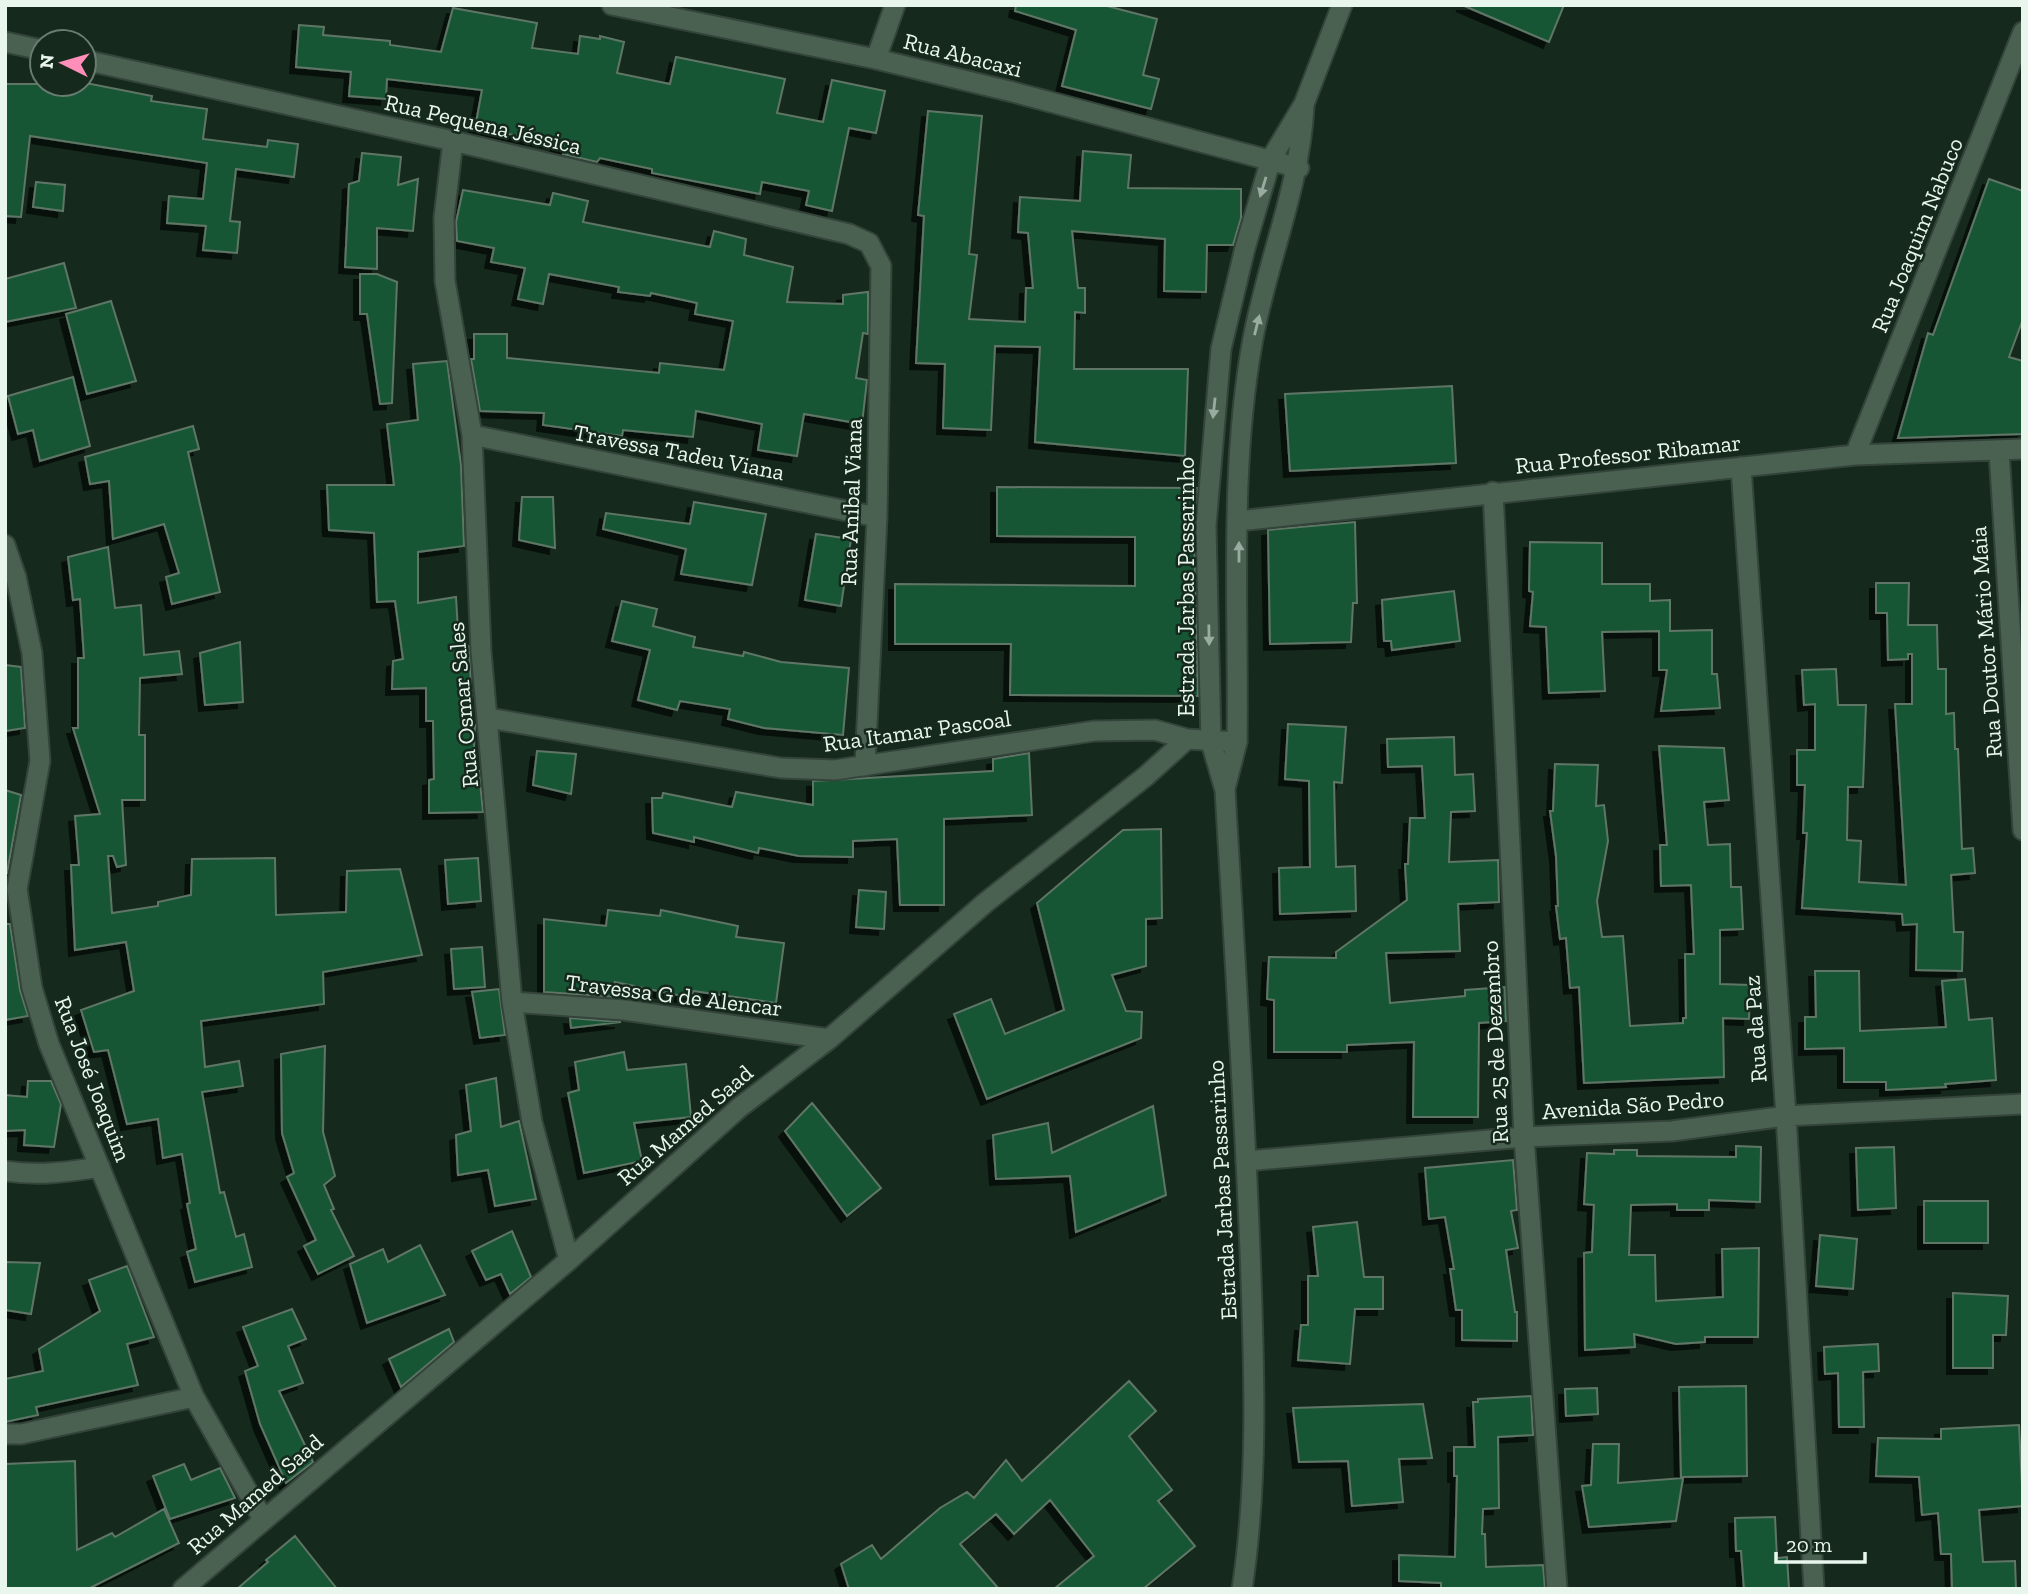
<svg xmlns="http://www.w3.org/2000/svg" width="2028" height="1594" font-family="'Zilla Slab',serif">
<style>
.building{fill:#185635;stroke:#5f7666;stroke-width:2;filter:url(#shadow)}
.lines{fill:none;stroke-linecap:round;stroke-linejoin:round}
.minor-casing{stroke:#34443a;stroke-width:23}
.tertiary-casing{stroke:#34443a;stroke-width:23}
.minor{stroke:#4a6152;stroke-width:19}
.tertiary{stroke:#4a6152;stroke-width:19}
.oneway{fill:#9aaca0}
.labels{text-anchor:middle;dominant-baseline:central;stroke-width:5;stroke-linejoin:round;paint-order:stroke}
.street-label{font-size:23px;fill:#e9f6ed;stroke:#15291c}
</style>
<defs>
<filter id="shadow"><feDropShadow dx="-6" dy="6" stdDeviation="0" flood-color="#0009"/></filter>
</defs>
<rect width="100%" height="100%" fill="#15291c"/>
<path class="building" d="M1016,5h87l54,14 -14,56 16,4 -8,30 -89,-23 14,-56 -61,-19z
M1462,5h102l-15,37z
M453,8l84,15 -5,25 46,6 2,-18 20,3v-3l24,6 -7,31 53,11 6,-27 109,22 -8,34 46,9 9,-42 53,11 -9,42 -27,-5 -17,83 -26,-6 3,-14 -47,-9 -2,12 -108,-21v-4l-52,-11 -3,4 -34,-8 1,-4 -8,-1 1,-6 -82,-15 7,-38 -95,-11 -1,20 -37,-3 2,-24 -55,-5 3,-42 25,2 -1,8 67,6v4l51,7z
M5,84h86l61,12 -1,5 56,8 -4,30 64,8 1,-7 30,4 -4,33 -58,-8 -6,52 10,1 -3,31 -34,-3 3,-24 -39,-3 2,-27 34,3 4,-36 -177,-27 -9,81 -16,-1z
M928,111l54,5 -13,138 8,1 -8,64 56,3 1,-34h7l-5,-55 -10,-1 2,-35 60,4 3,-50 48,4 -3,33 113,1v29l-8,27h-26l-1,47 -42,-1 1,-52 -93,-8 6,57h7v25l-10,-1 -1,57h114l-3,87 -150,-14 5,-95 -45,-1 -4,84 -48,-2 2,-64 -29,-1 8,-147 -6,-1z
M362,153l39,4 -3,28 20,-6 -5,52 -36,-3v41l-32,-2 4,-83 10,-3z
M1989,179l34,12v128l-14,38 14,4v73l-125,4 30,-105 5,2z
M36,182l29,3 -2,26 -30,-4z
M463,190l87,15 3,-12 35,8 -5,21 127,25 4,-16 32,8 -2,16 49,12 -6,35 56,2v-9l25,-3v42l-5,-1 -7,45 11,2 -5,44 -58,-10 -7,42 -39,-6 4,-26 -66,-13 -3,26 -70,-7 -1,6 -79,-11 1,-12 -64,-2 -9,-52h3v-25h33v24l152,15 1,-10 64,7 9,-49 -38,-7 2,-11 -46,-10 -1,3 -32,-4 1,-5 -70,-13 -6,30 -25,-5 7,-31 -34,-6 3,-14 -37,-7 -1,-19z
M64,263l12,45 -71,14v-43z
M360,274h17l20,8 -5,121 -12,1 -13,-90h-7z
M111,301l25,80 -49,13 -21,-80z
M447,361l14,104 3,81 -46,6v51l38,-6 3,50 10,-1 4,78 2,1 -2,47 6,-1 4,41 -54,1v-33l5,-1 -1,-58h-7v-33l-34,1 1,-28 10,-2 -8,-58 -18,1 -3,-69 -45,-3 -2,-45h67l-7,-61 31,-4 -5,-56z
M73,377l17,69 -50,15 -7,-31 -15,4 -10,-38z
M1452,386l4,77 -166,8 -5,-77z
M193,426l6,23 -11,3 32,140 -48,12 -6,-27 13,-4 -15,-49 -51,15 -4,-58 -19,3 -5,-27z
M997,487l200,1 -3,38 4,170 -188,-1 1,-51h-116v-60l240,2v-49l-138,-1z
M522,497h31l2,51 -36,-8z
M694,502l72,12 -14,71 -71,-11 5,-25 -83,-20 3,-16 84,11z
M1355,522l2,81h-4l-2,39 -81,2 -2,-114z
M816,534l35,5 -10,67 -36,-6z
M1530,542l72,1v41h48v17l20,-1v31l42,-1v44h5l3,34 -59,3 6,-41h-8v-39l-57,1 3,59 -56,2 -3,-66 -16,-1 3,-34 -4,-1z
M108,547l7,61 26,-3 3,50 35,-4 3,23 -42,4 -1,57h6v65h-23l4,65 -9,2 -4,-11h-5l4,57 46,-7v-4l33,-7 1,-36 83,-1 1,57 70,-3 1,-41 53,-2 22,86 -99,17 1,32 -123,17 4,46 34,-6 4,25 -41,6 18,101 4,-1 12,45 8,-3 8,33 -57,15 -8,-30 9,-3 -9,-45 3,-1 -8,-49 -19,4 -5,-39 -31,5 -19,-74 -14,2 -13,-42 53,-19 -8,-49 -51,8 -4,-85h8l-4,-49 25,-2 -27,-86h5v-70h6l-4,-59 -7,1 -5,-43z
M1876,583h33l-1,42h29l1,44h8v45l8,-1 1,36h3l4,100 11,-1 2,25 -24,2 3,57h9l-1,39 -46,-1 1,-46 -14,1 -1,-11 -100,-6 5,-75h-4l2,-48h-8v-35h18v-46l-11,1 -2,-35 34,-1 2,36h28l-3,82h-15l-1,53 14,1 -2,41 47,3 -11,-181h17v-50h-4v5l-20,1 -1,-47h-11z
M1454,591l6,50 -68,9 -1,-9h-7l-2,-41z
M622,601l35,8 -4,17 42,11 -2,10 50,9 1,-4 37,10 68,6 -6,67 -79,-7 -36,-9 2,-10 -50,-8 -3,9 -39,-10 12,-50 -38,-9z
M240,642l3,60 -38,3 -5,-52z
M5,665l16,2 4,61 -20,3z
M1288,724l58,3 -4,56 -8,-1 2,85 19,-1 1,45 -76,3 -1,-46 31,-1 -1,-86 -24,-2z
M1454,737l1,38 18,-1 2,37 -24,1 -2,50 49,-2 1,42 -41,2 2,47 -74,2 4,50 75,-7v-6l40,-3 1,34 -27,2 -1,94h-65l1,-75 -67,3v7h-73v-52l-7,-1 2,-42 67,1v-6l71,-52 -2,-36h3l2,-46h15l-3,-52 -34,1 -1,-28z
M1659,746l65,2 5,52 -25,2 4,43 22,-1 1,43h10l2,42 -23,1v54l30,1 -1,34 -26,-1 1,59 -140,6 -5,-96 -9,1 -4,-50 -6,1 -4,-33h2l-2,-50 -6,-45h3l2,-47 43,1 -2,41 8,-1 4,36 -11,60 5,36 21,-1 7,90 53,-3v-5h3l-1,-64h9l-3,-69 -30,1 -1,-41h7z
M537,751l39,3 -5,40 -38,-9z
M1029,753l3,62 -88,4v86h-44l-3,-66 -44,2v16l-54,-1 -40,-8 -1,5 -64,-16v5l-41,-9 -1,-35h10l1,-5 69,14 4,-15 77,13v-24l180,-10v-12z
M5,790l16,5 -14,78h-2z
M1161,829l1,89 -16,1v47l-34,9 14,36 16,1 -1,26 -154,61 -33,-85 37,-15 14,35 59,-24 -27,-107 86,-73z
M478,858l3,43 -33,3 -3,-44z
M859,890l27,2 -2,37 -28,-2z
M608,910l52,6 1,-6 77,16 -2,11 48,6 -8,60 -83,-12 -1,7 -77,-16 2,15 -73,-5v-73l62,7z
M5,924h5l10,66 8,26 -23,4z
M482,947l3,40 -31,2 -3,-40z
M1815,971h44l1,60 86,-4 -4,-46 23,-2 4,41 23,-2 4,62 -51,4 1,3 -60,3v-8h-42v-34l-39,1v-32h11z
M499,989l6,46 -25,3 -8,-46z
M570,1018l50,4h1l-50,6z
M325,1046l-2,86 12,44 -11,9 10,24 -3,1 23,46 -36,18 -14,-28 12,-6 -29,-63 7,-4 -12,-40 -1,-79z
M624,1052l3,18 59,-6 5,53 -57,6 8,38 -58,12 -16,-80 11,-3 -4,-28z
M496,1078l5,49 18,-6 17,78 -41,7 -7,-36 -30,5 -2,-40 15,-4 -5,-46z
M28,1081h23l10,23 -7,43 -30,-2 1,-15 -20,1v-36l22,2z
M812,1103l69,85 -34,28 -62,-85z
M1153,1106l13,89 -90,37 -6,-56 -74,3 -3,-44 55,-12 4,30z
M1736,1146l25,1 -1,55 -51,-2v10h-32v-6l-46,1 -2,50h26l1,46 67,-4 -1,-48 37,-1 -1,89h-53v5l-29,2 -42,-10 1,13 -50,3 -1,-97 8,-1 2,-47 -10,-1 3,-51 27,1v-4h23v6l99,1z
M1894,1147l2,61 -38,2 -2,-62z
M1513,1160l4,50 -6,1 7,37 -12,2 9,62h2v29l-55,-1v-30h-6l-6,-41h4l-9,-52 -16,2 -4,-51z
M1924,1201h64v42h-64z
M1357,1222l7,55h19v32h-28l-5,55 -52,-4 3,-35h7v-49h10l-5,-49z
M512,1231l19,46 -21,17 -9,-20 -15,6 -14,-29z
M1820,1235l37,4 -4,50 -37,-3z
M420,1245l25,50 -78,28 -17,-59 33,-15 5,13z
M5,1262l35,1 -9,51 -26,-4z
M127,1266l27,71 -27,7 11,41 -102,22 2,8 -33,7v-43l38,-8 -4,-22 61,-38 -11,-31z
M1953,1293l55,3 -2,39h-13v33h-40z
M292,1309l14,30 -18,7 15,37 -24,8 34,71 -27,21 -26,-59 -15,-53 13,-5 -15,-39z
M449,1329l5,13 -53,45 -12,-28z
M1878,1344l1,27 -16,1 1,55h-25l-1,-54 -13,1 -1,-27z
M1129,1381l27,30 -27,25 43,54 -14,11 37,45 -52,43h-89l40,-33 -44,-56 -36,34 -18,-20 -36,30 39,45h-150l-8,-25 31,-19 9,14 59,-51 27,-16 7,6 32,-38 16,21z
M1746,1386l1,90 -66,1 -2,-90z
M1597,1388l1,26 -32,2 -1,-27z
M1531,1396l2,39 -35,2 1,71 -16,1 -1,25h3l1,33 57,-2 2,24h-104v-6l-42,-2v-26l56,2 2,-81h-3v-29h21l-2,-45h5v-3z
M1423,1404l9,54 -33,1 4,43 -51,4 -4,-45 -49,1 -6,-54z
M2019,1425l4,81 -44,4 4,52 32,-1 1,28h-64l-1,-35h-10l-3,-41 -16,2 -3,-38 -43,-1 2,-38 63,1v-10z
M1593,1444h26l-1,39 65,-5 -7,43 -87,6 -7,-41 9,-1z
M75,1461l2,89 35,-17 3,4 49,-28 15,34 -91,46h-83v-125z
M184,1464l7,16 29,-12 15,30 -65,21 -17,-43z
M1775,1517l2,41 10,-1 2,32h-45l-3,-38h-5l-1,-33z
M295,1536l42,53h-100l31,-27 -2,-2z"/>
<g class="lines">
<g class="minor-casing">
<path id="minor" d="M612,5l264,54 137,33 286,76
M5,42l37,8
M876,59l19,-54
M84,60l369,81 396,93 20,9 12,23 -4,251 -12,249
M453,141l-9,76 1,64 27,154 9,216 31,351 20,120 37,138
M472,435l405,82
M1999,451l24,379
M1855,455l168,-423
M1741,467l45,649 28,473
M1493,492l31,645 33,452
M1238,521l617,-66 168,-6
M5,545l11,32 16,76 8,108 -23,128 15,99 17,56 145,353 69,122
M488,718l293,50 54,2 259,-39 61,-1 32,9
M512,1002l112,8 205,29
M1246,1161l278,-24 148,-6 114,-15 237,-12
M5,1171c33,5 63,1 95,-4
M5,1434h16l173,-37
M183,1589l386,-329 171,-153 89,-68 156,-136 161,-127 41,-37 50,3"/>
</g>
<g class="tertiary-casing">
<path id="tertiary" d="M1225,789l12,-47c2,-132 -8,-268 15,-398 14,-80 48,-156 52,-238
M1242,1589c17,-111 12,-227 8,-339 -6,-153 -16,-307 -25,-460l-14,-48 -5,-216 15,-177 24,-101 26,-89 33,-55 38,-99"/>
</g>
<use href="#minor" class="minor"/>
<use href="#tertiary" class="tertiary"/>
</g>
<defs><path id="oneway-solid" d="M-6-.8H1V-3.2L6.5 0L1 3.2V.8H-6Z" transform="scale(1.75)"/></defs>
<g class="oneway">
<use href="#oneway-solid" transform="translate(1263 187) rotate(107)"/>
<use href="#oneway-solid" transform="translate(1257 325) rotate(-76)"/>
<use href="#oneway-solid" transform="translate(1214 408) rotate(96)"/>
<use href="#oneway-solid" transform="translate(1239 552) rotate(-90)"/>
<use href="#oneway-solid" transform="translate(1209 635) rotate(89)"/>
</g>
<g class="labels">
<g class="street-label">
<text transform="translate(963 55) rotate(14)">Rua Abacaxi</text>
<text transform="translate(483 124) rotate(13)">Rua Pequena Jéssica</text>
<text transform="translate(1917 235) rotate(-68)">Rua Joaquim Nabuco</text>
<text transform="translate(679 452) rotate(11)">Travessa Tadeu Viana</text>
<text transform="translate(1628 454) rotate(-6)">Rua Professor Ribamar</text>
<text transform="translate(851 502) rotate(-88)">Rua Anibal Viana</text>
<text transform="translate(1186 587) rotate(-90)">Estrada Jarbas Passarinho</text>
<text transform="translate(1986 642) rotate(-94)">Rua Doutor Mário Maia</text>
<text transform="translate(463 705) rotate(-95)">Rua Osmar Sales</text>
<text transform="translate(917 731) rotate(-8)">Rua Itamar Pascoal</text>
<text transform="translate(674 995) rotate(7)">Travessa G de Alencar</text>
<text transform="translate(1755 1029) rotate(-94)">Rua da Paz</text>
<text transform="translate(1495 1042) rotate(-93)">Rua 25 de Dezembro</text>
<text transform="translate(93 1079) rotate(69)">Rua José Joaquim</text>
<text transform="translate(1633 1105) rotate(-4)">Avenida São Pedro</text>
<text transform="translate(685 1125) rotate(-41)">Rua Mamed Saad</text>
<text transform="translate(1222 1190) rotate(-93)">Estrada Jarbas Passarinho</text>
<text transform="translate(255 1494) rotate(-41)">Rua Mamed Saad</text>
</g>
</g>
<rect width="2028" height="1594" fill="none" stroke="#e9f6ed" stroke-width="14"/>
<g transform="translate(63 63) rotate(275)"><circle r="33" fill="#15291c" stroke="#6a7b70" stroke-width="2"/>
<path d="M0-5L12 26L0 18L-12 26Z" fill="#ff8eb9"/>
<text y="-10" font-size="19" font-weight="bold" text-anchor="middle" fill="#e9f6ed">N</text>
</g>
<path d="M1776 1552v10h89v-10" fill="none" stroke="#e9f6ed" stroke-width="3.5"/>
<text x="1786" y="1552" font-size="21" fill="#e9f6ed" stroke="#15291c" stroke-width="5" paint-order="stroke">20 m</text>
</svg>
